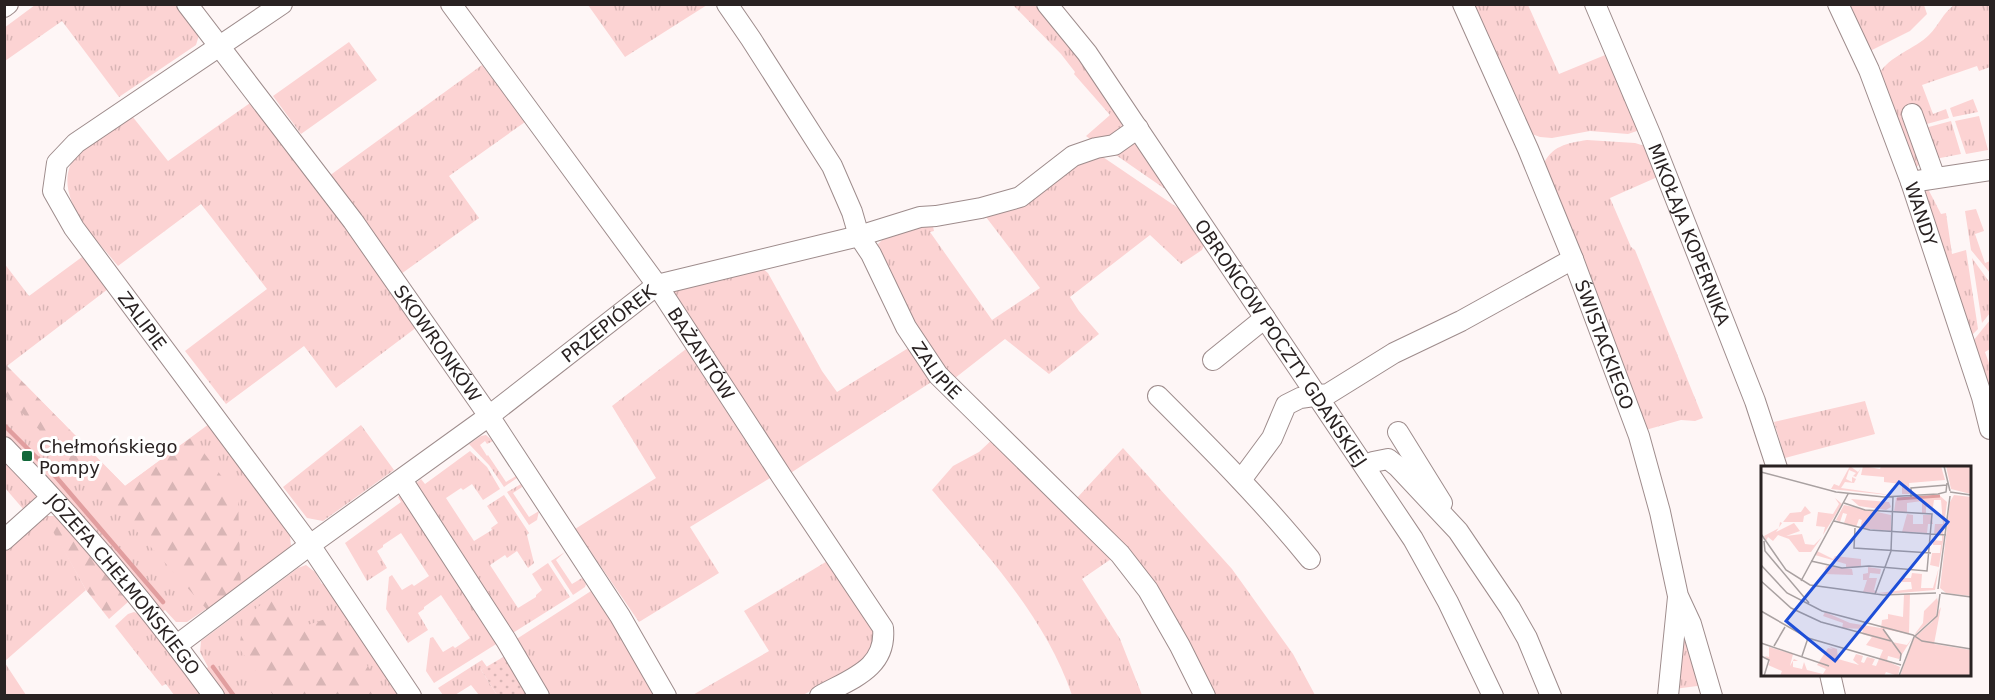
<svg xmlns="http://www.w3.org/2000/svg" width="1995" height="700" font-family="'DejaVu Sans',sans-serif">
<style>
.grass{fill:url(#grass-tufts)}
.forest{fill:url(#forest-firs)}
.park{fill:url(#park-dots)}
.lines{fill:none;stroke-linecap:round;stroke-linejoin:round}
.stream{stroke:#e19e9f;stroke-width:4.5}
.minor-casing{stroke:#9e8c8c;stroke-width:22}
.minor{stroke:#fff;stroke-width:20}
.poi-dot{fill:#12683a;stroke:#fff;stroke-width:2}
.labels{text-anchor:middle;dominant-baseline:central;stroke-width:6;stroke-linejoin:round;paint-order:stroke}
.street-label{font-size:18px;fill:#292222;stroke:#fff}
.poi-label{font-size:18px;fill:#292222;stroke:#fff;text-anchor:start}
.inset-river{fill:none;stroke:#e19e9f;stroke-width:3}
.inset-road{fill:none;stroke:#a9a1a1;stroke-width:1.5}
.view{fill:#1d4ed8;fill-opacity:0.15;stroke:#1d4ed8;stroke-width:3}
.inset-edge{fill:none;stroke:#292222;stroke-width:3}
</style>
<defs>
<pattern id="grass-tufts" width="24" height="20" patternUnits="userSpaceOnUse" patternTransform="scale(1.5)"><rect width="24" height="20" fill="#fcd3d3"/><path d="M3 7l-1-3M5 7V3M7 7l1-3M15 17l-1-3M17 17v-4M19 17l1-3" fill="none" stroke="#d8b5b5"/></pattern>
<pattern id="forest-firs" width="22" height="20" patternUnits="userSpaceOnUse" patternTransform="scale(1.5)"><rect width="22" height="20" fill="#fcd3d3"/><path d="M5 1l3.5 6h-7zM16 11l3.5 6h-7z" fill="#d8b5b5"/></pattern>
<pattern id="park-dots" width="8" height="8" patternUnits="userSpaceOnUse" patternTransform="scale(1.5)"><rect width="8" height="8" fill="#fcd3d3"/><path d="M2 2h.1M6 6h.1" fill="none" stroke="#d8b5b5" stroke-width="1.8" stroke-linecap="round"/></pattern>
</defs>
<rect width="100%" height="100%" fill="#fef6f6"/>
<path class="grass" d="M178,4l22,28 -4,13 -77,52 -57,-76 -57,40 -1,-33 31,-23z
M588,5h119l-82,52z
M1013,5h22l42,49 44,64 1,10 -3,8 -25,6 -8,-6 24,-21 -36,-41 1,-2 -14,-18z
M1468,5h60l31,69 51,-21 30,77 -12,4 -38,-3 -38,7 -12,-1 -11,-4z
M1844,5h80l3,9 -17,17 -44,22z
M1954,5h36v62l-11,4 -2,-5 -55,19 11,29 13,-5 3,9 -26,7 -7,-21 -13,5 18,53 -5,6 -37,-94c10,-18 36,-25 50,-39 10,-10 14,-22 25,-30z
M349,42l28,38 -76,54 -28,-38z
M482,65l43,57 -76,54 30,42 -78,56 -72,-98z
M1973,99l5,13 -25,5 -3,-9z
M250,103l106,137 61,87 -81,61 -32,-42 -78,58 -41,-53 82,-62 -66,-85 -83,62c-24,-30 -73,-75 -39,-115 7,-9 41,-27 53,-35l36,45z
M1979,116l9,34 -22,4 -11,-33z
M1951,121l10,33 -26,5 -10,-31z
M1587,140l48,3 13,4 14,28 -52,23 21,49 4,3 68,168 -8,3 -14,-1 -39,11 -99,-265c7,-20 25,-23 44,-26z
M1136,141l33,48h-4l-52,-36z
M1097,153l81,55 5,5 21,32 -2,5 -21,14 -31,-29 -80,62 9,14 20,23 -50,40 -44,-35 -50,39 -5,-1 -27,-35 -46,-89 1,-9 6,-6 48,-16 2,9 -4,1 62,88 48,-32 -54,-71 31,-13 44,-34z
M1927,187l14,27 5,-1 6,41 14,-4 12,79 -7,7 -48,-139z
M1976,209l8,22 -9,3 10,29 5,-2v12l-19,-23 -6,-39z
M82,257l26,32 -101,77 118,120 84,-62 85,109 -4,3 1,10 -13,11 3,4 -71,52 -4,-4 -19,13h-11l-11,-12 -4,3 -133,-153 3,-2 -5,-6 -3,2 -18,-19 -1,-172 25,33z
M1972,258l18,25v30l-8,10z
M761,267l7,6 54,98 15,21 73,-45 23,34 -144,93 -119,-183z
M1990,320v29l-5,3 5,14v18l-2,-1 -15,-42z
M686,349l84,129 -80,49 29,46 -80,49 -64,-93 81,-51 -44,-72z
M1865,401l10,33 -90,24 -11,-36z
M361,425l33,45 -71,51 -16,-3 -24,-31z
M486,435l7,6 -6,3 -2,-3 -5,4 7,11 1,-1 18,27 10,-6 1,2 -13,9 -15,-22 -20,-21 12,-8z
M997,435l117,122 -32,22 38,60 22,56h-70c-27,-79 -87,-142 -140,-205l21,-24 26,-14z
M1123,448l109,121 61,85 22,41h-102l-90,-146 -46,-51z
M470,451l17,16 13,22 -17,11 -11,-16 -9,6 -2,-2 -15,10 28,43 18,-11 -1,-2 7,-5 -11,-17 17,-11 25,38 -2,2 7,28 -6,5 -11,-17 -10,7 -2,-3 -15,10 28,43 18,-11v-2l6,-5 -10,-16 16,-11 22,34 -62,39 -94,-151 7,-6 4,5z
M4,461l32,34v4l-12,11 -19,-22z
M521,484l1,3 -9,6 16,24 10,-6 -2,9 -8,5 -22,-33z
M403,493l98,148 -67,42 -8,-12 4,-33 3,-1 10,15 10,-6 2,2 15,-10 -29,-43 -17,12v2l-6,4 10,17 -20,13 -22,-34 3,-32 3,-2 10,15 10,-6 2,2 15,-10 -28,-43 -18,12v2l-6,4 10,17 -20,13 -22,-38 56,-41 -3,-5z
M45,516h11l-4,12 34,62 -81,71 -1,-111z
M565,552l-9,8 16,24 10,-6 4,6 -1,3 -12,8 -22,-34z
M829,560l44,63 4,15 -5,15 -14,13 -55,29 -112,1 78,-45 -25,-40z
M306,565l9,7 7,12 4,-2 76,113h-179l-18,-25 3,-3 -8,-15 1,-11 97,-73z
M591,591l27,41 37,63h-111l-32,-53z
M134,612l5,2 11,10 53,71h-29l-8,-11 -4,2 -47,-60 13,-12z
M1682,625l23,60 -31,4z
M482,660l5,7 -6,3 16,25h-18l-8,-10 -16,10h-12l-5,-7z
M5,663l21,32h-21z"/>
<path class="forest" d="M4,363l121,123 67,-49 46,61 3,92 -31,23 -112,-125 -93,-92z
M56,516l73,78 -1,8 -19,17 -23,-29 -35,-62z
M272,596l33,30 29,-10 53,79h-114l-34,-47 5,-30z"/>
<path class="park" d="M505,656l22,39h-30l-16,-25z"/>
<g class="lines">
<path class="stream" d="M4,425l53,53 106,124
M213,667l21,29"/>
<g class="minor-casing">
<g id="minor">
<path id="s1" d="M187,4l166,217 136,195 131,200 46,80"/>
<path id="s2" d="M282,4l-206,139 -19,20 -4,28 21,37 236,317 101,151"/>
<path id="s3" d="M451,4l206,281 125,192 101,151c4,41 -33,51 -63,68"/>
<path id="s4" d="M727,4l24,35 81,127 20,46 7,24 12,18 35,73 32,48 182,179 28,36 32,56 25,50"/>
<path id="s5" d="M1047,4l40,49 326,486 35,63 45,94"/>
<path id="s6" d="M1463,4l65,145 45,110 66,177 21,76 18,84 13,28 21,72"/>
<path id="s7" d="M1595,4l56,132 104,265 22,67"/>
<path id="s8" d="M1838,4l31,66 42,112 71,215 8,32"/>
<path d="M4,7l4,-3"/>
<path d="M1912,114l23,64"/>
<path d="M1911,182l79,-12"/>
<path d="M1213,360l52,-42"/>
<path d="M1158,396c53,53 105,105 152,163"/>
<path d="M1398,432l44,71"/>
<path id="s9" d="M4,447c76,77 146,161 210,249"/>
<path d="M1366,466l7,-4 15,-3 9,7 61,65 52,77 17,30 24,58"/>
<path d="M402,480l104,160 33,56"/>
<path d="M1241,480l31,-42 14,-33 14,-7 28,-4 66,-41 67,-32 112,-62"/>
<path d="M4,540l47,-42"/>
<path id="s10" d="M177,645l133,-100 179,-129 168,-131 202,-49 61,-19 16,-1 45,-8 39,-11 53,-41 23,-8 18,-3 24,-17"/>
<path d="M1830,674l5,22"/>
<path d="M1668,696l10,-99"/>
</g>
</g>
<use href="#minor" class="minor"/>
</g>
<rect class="poi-dot" x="21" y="450" width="12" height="12" rx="3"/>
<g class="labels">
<g class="street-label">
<text stroke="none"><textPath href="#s8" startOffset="226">WANDY</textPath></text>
<text stroke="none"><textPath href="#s7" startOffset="249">MIKOŁAJA KOPERNIKA</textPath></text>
<text stroke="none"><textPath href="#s2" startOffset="462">ZALIPIE</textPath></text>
<text stroke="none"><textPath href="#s10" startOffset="538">PRZEPIÓREK</textPath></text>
<text stroke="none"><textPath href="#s1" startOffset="422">SKOWRONKÓW</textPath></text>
<text stroke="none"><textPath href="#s5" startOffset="412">OBROŃCÓW POCZTY GDAŃSKIEJ</textPath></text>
<text stroke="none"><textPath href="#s6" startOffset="369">ŚWISTACKIEGO</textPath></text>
<text stroke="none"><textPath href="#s3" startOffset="430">BAŻANTÓW</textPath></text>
<text stroke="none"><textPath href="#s4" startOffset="424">ZALIPIE</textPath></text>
<text stroke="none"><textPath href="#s9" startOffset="182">JÓZEFA CHEŁMOŃSKIEGO</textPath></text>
</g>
<g class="poi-label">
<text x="39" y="446">Chełmońskiego<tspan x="39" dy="21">Pompy</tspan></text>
</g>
</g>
<g transform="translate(1761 466)">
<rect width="210" height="210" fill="#fef6f6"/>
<path d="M89,0l8,6 3,-4 -5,9 -3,-1 3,-3 -7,-3 -3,9 6,3v-5l4,2 -2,4 -9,-1 -4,6 57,8 -67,-7 3,-5 5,2zM102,0l17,3 1,-3h60l4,14 -36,3 1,11h-8v-10l-18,-2v-5l-23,-2zM185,0h25v28l-20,-5zM178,29l8,7 -4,32 -9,-1 1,-9h8l-2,-24h-7l-1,7h-7v6h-4v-12l-15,2v9h-13l2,-14zM193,29l17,2v99l-25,-3 -6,-5 10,-86zM74,32l7,6 -19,31 2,-8 -9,-1 2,-14 15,2 6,-10zM83,39l47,10v16l-31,-3 2,-8 -3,-1 -3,8 -12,-4 3,-9 -4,-1 -3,9 -4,-2zM146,48l6,1v9h10v-9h8l2,9h-5l-1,9 -25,-1zM19,56l2,1 -6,9 18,-9 6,8 -14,5 16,-2 3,10 9,1 8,-8 -11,15h-12l-10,-13 -11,-4 -5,6 -5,-4 -2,4 -2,-5 15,-8zM181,69l2,1 -9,54 -48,4 -24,-2 4,-12h-4v-6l5,-1v-6l13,2 -1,5 -10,-1 -1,5h8l-3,12 4,3 34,-4 -1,-7h-9l-1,-4h10l1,-5 10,1 -1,14h12l6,-21 -9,-2 2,-12h8l1,-8h-8v-5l9,1zM56,85l16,8 2,-3 26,3v8l-15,1v-4l-31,-9zM65,100l26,3 1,6 -29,-1zM149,127l-1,41 -25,-5 8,13 15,3 6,-8 -14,22 -11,-3 -1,5 13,6 -2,9 -12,-4 -2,4h-104l2,-5 -14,-6 2,-3 -5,-6 4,1v-10l24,7 -3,12 4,-7 4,2h-5v6l9,2 2,-7 3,8 16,4 3,-5 -9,-4 11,-17 5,1 -5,-3 9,3 1,10 21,6 -6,-5 3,-6 7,2 -2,6 3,1 3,-6 8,2 -3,6 4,1 7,-16 -17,-5 6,-8 -10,-3 1,-5 -21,-1 1,-5 -20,-7 2,-4 25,11 31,5 1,-8 6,-1v-5l15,3 1,-23zM175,128l1,3 1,5 -2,14 -22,19 9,-12 1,-12 13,-13zM180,141l-7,37 37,6v26h-71l14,-38 18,-16z" fill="#fcd3d3"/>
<path d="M90,33l38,3 2,5 -5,3 -27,-4zM44,40l6,7 -7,3 -1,6h-20l7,-9 11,-1z" fill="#fcd3d3"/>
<path class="inset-river" d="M136,33l43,-3"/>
<path class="inset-road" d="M183,0l6,25M0,6l75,20 48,5 54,-3 8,-2 1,-9M189,26l21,3M150,31v-9l36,-3M73,55l36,9 76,5M94,62l-1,20 77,5M0,68l25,36 24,15 73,10 53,-2M3,75l1,10 44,52M50,95l31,7 27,-2 58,5 5,-57 -67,-4 -21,-7M0,99l26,28 35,18 91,24 9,6 49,8M0,115l30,27 30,14 70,19M40,115l47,-87M177,123l12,-93M180,127l30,4M114,128l16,-43 2,-54M0,145l47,27 93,27M122,163l18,25 -1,7M0,177l68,23M13,180l11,-19M0,190l8,4 -5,16M41,190l6,-18M138,210l15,-39 23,-21 3,-22"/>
<path class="view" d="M138,16l49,40 -113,139 -49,-40z"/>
<rect width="210" height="210" class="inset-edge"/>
</g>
<rect width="1995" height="700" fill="none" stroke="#292222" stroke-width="12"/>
</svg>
